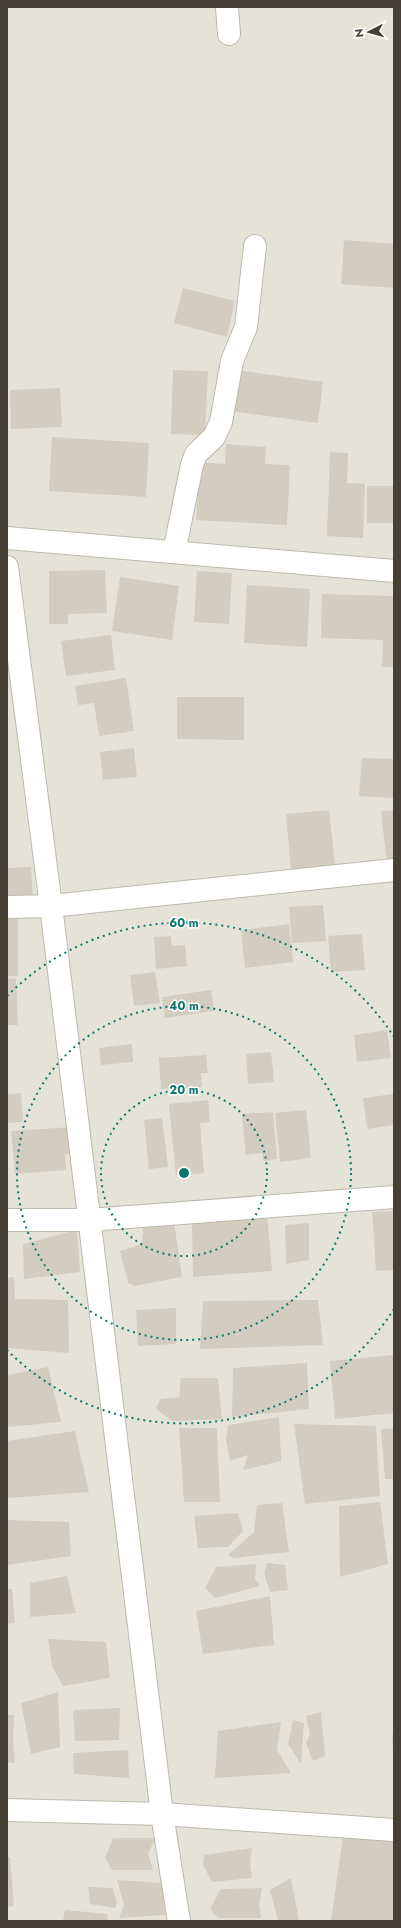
<svg xmlns="http://www.w3.org/2000/svg" width="401" height="1928" font-family="Jost,sans-serif">
<style>
.residential{fill:#e5e3d7}
.building{fill:#d2cdbf}
.lines{fill:none;stroke-linecap:round;stroke-linejoin:round}
.minor-casing{stroke:#bcb9ac;stroke-width:24}
.minor{stroke:#fff;stroke-width:22}
.ring{fill:none;stroke:#0f766e;stroke-width:2;stroke-dasharray:2 4}
.centre{fill:#0f766e;stroke:#fff;stroke-width:2}
.ring-label{font-size:12px;text-anchor:middle;font-weight:bold;fill:#0f766e;stroke:#fff;stroke-width:3;stroke-linejoin:round;paint-order:stroke}
</style>
<rect width="100%" height="100%" fill="#f2f0e8"/>
<path class="residential" d="M7,7h387v1914h-387z"/>
<path class="building" d="M344,240l50,4v44l-53,-4z
M183,288l52,13 -8,36 -53,-14z
M173,370l35,1 -3,64 -34,-1z
M235,370l88,12 -5,41 -88,-12z
M60,388l2,39 -51,2 -1,-39z
M52,437l97,6 -3,54 -97,-6z
M226,444l40,3 -1,17 25,1 -3,60 -91,-5 4,-58 25,2z
M330,452l18,1 -1,30 18,1 -2,54 -36,-2z
M367,486h27v37h-27z
M105,570l2,43 -39,1v10h-19v-53z
M197,571l35,2 -3,51 -35,-2z
M120,577l59,9 -7,54 -60,-9z
M247,585l63,4 -3,58 -63,-4z
M322,594l72,2v71h-12l1,-27 -62,-2z
M111,635l4,35 -49,6 -5,-35z
M126,678l8,53 -35,5 -5,-33 -16,2 -3,-19z
M177,697h67v43l-67,-1z
M134,748l3,29 -34,3 -3,-28z
M362,758l32,1v39l-35,-2z
M329,810l6,55 -44,4 -5,-55z
M394,810v54l-7,1 -6,-54z
M31,867l2,32 -26,1v-32z
M323,905l3,36 -34,2 -3,-36z
M7,919h11v57h-11z
M289,924l4,38 -48,6 -4,-38z
M362,934l3,36 -34,2 -3,-36z
M171,936l1,10 13,-1 2,21 -31,3 -2,-32z
M155,972l5,31 -26,3 -4,-31z
M16,978l2,47h-11v-46z
M211,990l3,21 -49,7 -3,-21z
M387,1030l4,28 -34,4 -3,-27z
M132,1044l1,18 -32,3 -2,-17z
M271,1052l3,30 -26,2 -2,-30z
M206,1055l2,18h-7l1,14 -41,2 -2,-31z
M21,1093l2,29 -16,1v-29z
M394,1094v31l-27,4 -4,-31z
M208,1100l2,22 -10,1 4,50 -28,3 -7,-72z
M306,1110l5,48 -31,4 -5,-49z
M273,1112l4,47 -14,2 -1,-8 -16,2 -4,-41z
M162,1118l6,49 -19,2 -5,-49z
M72,1127l1,26 -8,1 1,16 -51,4 -4,-43z
M394,1211v59l-18,1 -4,-59z
M267,1214l5,57 -79,6 -1,-59z
M174,1222l8,55 -47,9 -7,-3 -8,-32 22,-7 1,-20z
M309,1223v37l-23,4 -1,-39z
M77,1230l3,42 -56,7 -1,-35z
M14,1277l1,22 53,1 1,53 -62,-5v-70z
M318,1300l5,45 -123,4 3,-48z
M176,1308v36l-38,2 -2,-36z
M394,1355v58l-59,6 -5,-58z
M307,1363l2,46 -77,8 1,-49z
M48,1367l13,55 -54,5v-52z
M181,1378h37l4,41 -50,2 -16,-12 4,-10 19,-2z
M279,1417l2,44 -38,9 5,-15 -18,6 -4,-22 2,-14z
M294,1424l82,2 4,70 -75,8z
M179,1428h38l3,74h-36z
M394,1428v51h-9l-4,-50z
M75,1431l14,61 -82,6v-57z
M380,1502l8,62 -48,13 -1,-71z
M282,1503l7,49 -55,6 -6,-3 26,-23 3,-27z
M238,1513l5,18 -15,16 -30,1 -4,-32z
M7,1520l62,2 2,34 -64,9z
M267,1563l18,2 3,25 -18,2 -6,-19z
M256,1564l-1,15 5,7 -45,12 -10,-10 11,-21z
M67,1576l9,37 -46,4v-34z
M7,1589h5l3,34 -8,1z
M270,1596l4,49 -71,9 -7,-43z
M48,1639l58,3 4,36 -47,8 -11,-20z
M58,1692l2,55 -29,7 -10,-51z
M120,1708l-1,32 -44,1 -2,-31z
M321,1712l4,44 -12,5 -7,-18 4,-9 -4,-18z
M7,1715h7l-1,27 2,21 -8,-1z
M293,1720l11,3 -3,41 -13,-20z
M281,1722l-4,28 14,23 -76,5 3,-47z
M394,1734v16h-1l-1,-15z
M128,1750l1,28 -55,-4 -1,-21z
M344,1828l50,7v86h-63z
M113,1838h43l-8,15 5,17h-41l-7,-12z
M252,1848l-2,15 2,15 -40,4 -9,-17 1,-10z
M7,1857h3l4,49 -7,1z
M291,1878l8,43h-21l-8,-31z
M117,1880l45,3 3,32 -46,3 5,-13z
M88,1887l25,1 4,15 -2,5 -25,-4z
M262,1888l-3,17 2,13h-43l-8,-9 11,-20z
M65,1910l42,4 1,7h-45z"/>
<g class="lines">
<g class="minor-casing">
<path id="minor" d="M227,7l2,27
M7,538l387,33
M174,552l18,-87 4,-11 18,-17 7,-15 11,-61 14,-34 9,-81
M7,567l44,339 111,908 17,107
M7,907l44,-1 343,-36
M7,1220h82l305,-23
M7,1810l155,4 232,16"/>
</g>
<use href="#minor" class="minor"/>
</g>
<g class="ring">
<circle cx="184" cy="1173" r="83"/>
<circle cx="184" cy="1173" r="167"/>
<path d="M394 1309A250 250 0 0 1 7 1350M7 996A250 250 0 0 1 394 1037"/>
</g>
<circle cx="184" cy="1173" r="6" class="centre"/>
<g class="ring-label">
<text x="184" y="927">60 m</text>
<text x="184" y="1010">40 m</text>
<text x="184" y="1094">20 m</text>
</g>
<rect width="401" height="1928" fill="none" stroke="#454137" stroke-width="16"/>
<g transform="translate(369 32) rotate(264)" stroke="#ffffff" stroke-width="3" paint-order="stroke">
<path d="M0-3L7 15L0 10L-7 15Z" fill="#454137"/>
<text y="-6" font-size="11" font-weight="bold" text-anchor="middle" fill="#454137">N</text>
</g>
</svg>
